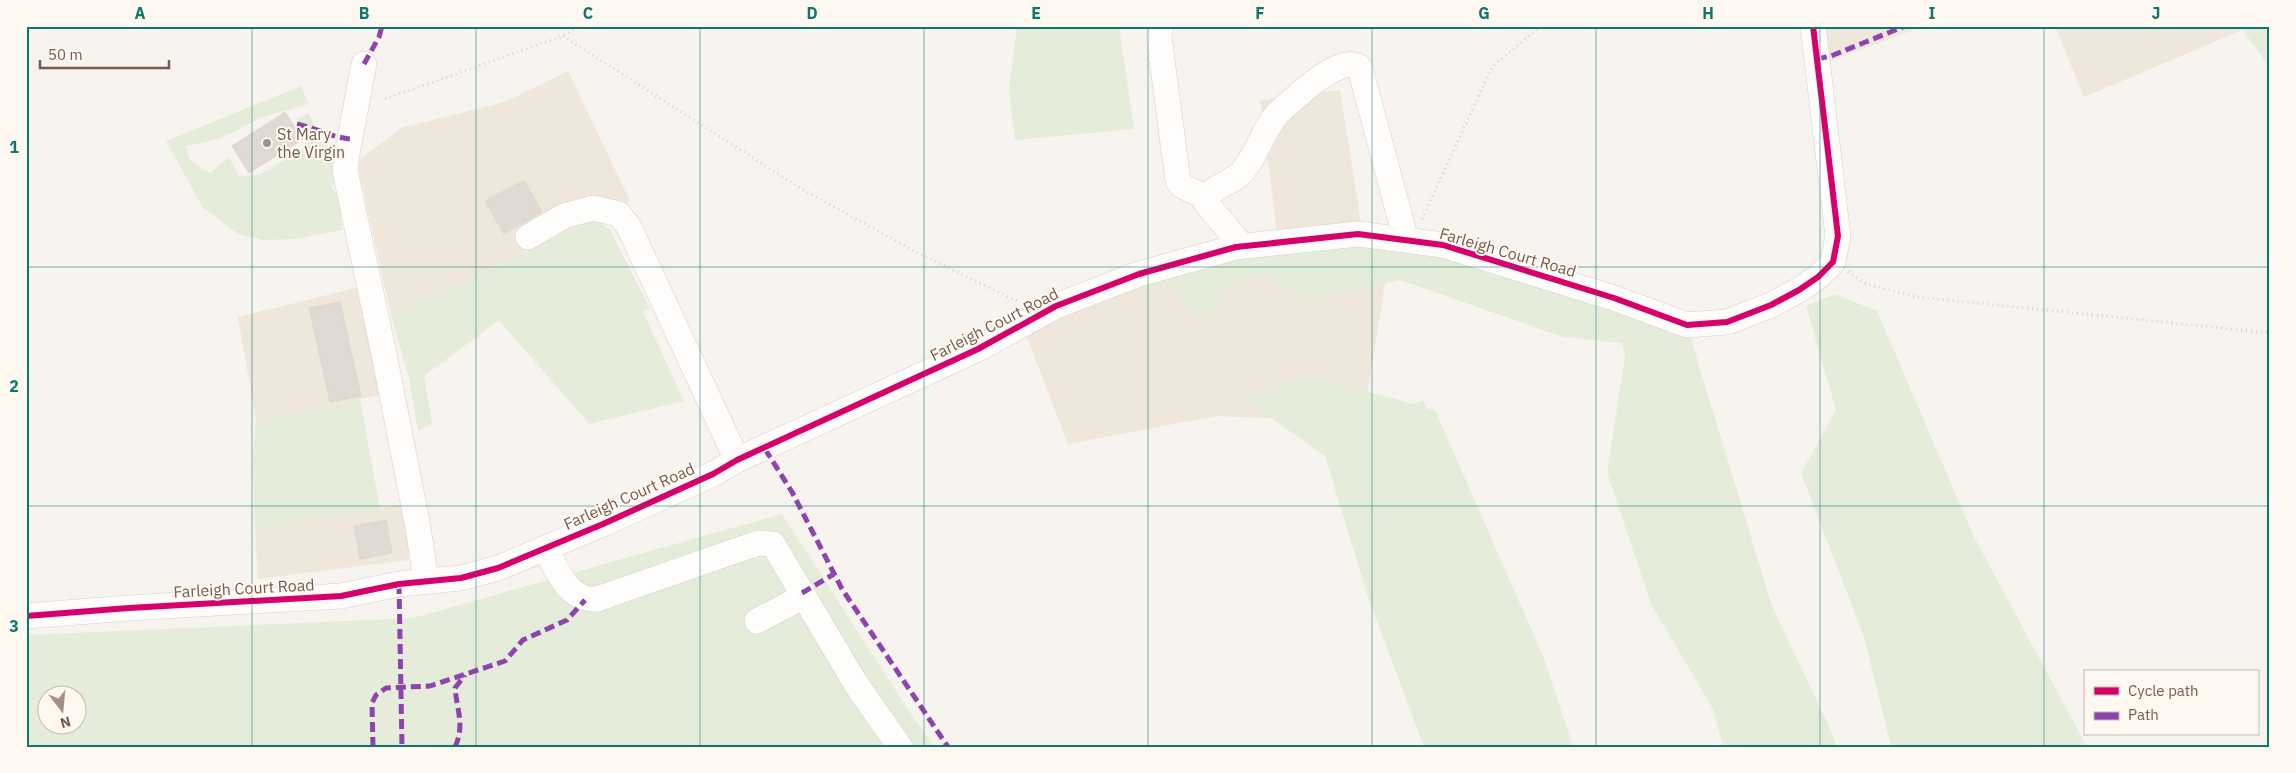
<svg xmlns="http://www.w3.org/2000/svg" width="2296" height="773" font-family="'IBM Plex Sans',sans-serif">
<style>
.residential{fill:#efe6dc}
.green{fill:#e5edda;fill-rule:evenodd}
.building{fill:#e1d9d3;stroke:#dfd7d0}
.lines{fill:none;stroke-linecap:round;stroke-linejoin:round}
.minor-casing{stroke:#d6d0cc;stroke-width:26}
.path{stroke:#d9d3cf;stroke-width:3;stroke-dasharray:1 4;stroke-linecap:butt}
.minor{stroke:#fefdfc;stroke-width:25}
.quiet{stroke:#8e44ad;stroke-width:5;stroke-dasharray:10 5;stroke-linecap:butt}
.cycleway-casing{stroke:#fef8f0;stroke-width:9}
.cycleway{stroke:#d6006c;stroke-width:6}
.grid{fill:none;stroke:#0f766e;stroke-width:1;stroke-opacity:0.55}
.poi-dot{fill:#a29187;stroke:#fef8f0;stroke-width:2}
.labels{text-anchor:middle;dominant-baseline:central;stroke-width:4;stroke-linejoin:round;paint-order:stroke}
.poi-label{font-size:16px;fill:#745c4f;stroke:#fef8f0;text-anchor:start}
.street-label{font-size:16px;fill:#745c4f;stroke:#fef8f0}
.neatline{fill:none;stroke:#0f766e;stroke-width:2}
.grid-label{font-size:16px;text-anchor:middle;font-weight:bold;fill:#0f766e}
</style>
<rect width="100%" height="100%" fill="#f7f3ee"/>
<path class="residential" d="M1822,26h102l-94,35z
M2055,26h185l2,4 -158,67z
M568,71l62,130 -239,114 -34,-153 44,-34 104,-26z
M1340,90l21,133 -84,8 -17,-131z
M1389,258l-27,171 -72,-10 -74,-3 -148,28 -43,-112 92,-40 46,-12z
M360,287l25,107 -129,27 -18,-104z
M399,505l10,19 -1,36 -150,19 -3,-49z"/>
<path class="green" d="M1017,26h102l15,103 -119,11 -6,-49z
M2240,26h30v42z
M301,86l8,18 -47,13 -40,21 -36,8 4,14 20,13 19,-16 10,19 20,-1 47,-28 -9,-28 12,-6 25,54 3,17 -6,1 9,15 2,30 -46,9 -34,1 -24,-6 -35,-26 -37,-67z
M596,218l14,12 40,78 -7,4 41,89 -95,23 -90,-104 -75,56 8,48 -14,7 -9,-53 -18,-63z
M1309,245l80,3 65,7 236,81 82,270 60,127 5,14h-114l-10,-38 -62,-105 -44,-131 18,-117 -3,-13 -59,-6 -163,-57 -92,20 -43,-25 -37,9 -16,33 -18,-3 -23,-28 -25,2 -6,-9 91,-24z
M1835,294l42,17 96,224 114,212h-196l-27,-110 -63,-164 35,-63 -30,-104z
M1305,375l109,29 9,-4 3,8 9,2 108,246 30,91h-149l-56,-150 -43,-141 -81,-57z
M360,399l20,110 -125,21 -2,-72 3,-37z
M782,514l123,191 29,42h-908v-112l387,-17zM48,696h30v30h-30z"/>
<path class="building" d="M285,112l18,27 -54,34 -17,-27z
M524,180l18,32 -38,22 -19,-33z
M340,302l21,94 -31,6 -21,-94z
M386,520l6,33 -32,6 -6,-33z"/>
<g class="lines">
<g class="minor-casing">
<path id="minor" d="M1161,26l-2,11 19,144 4,5 23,11
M364,64l-17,90 -2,17 39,183 34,173 8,54
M528,237l36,-21 29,-8 26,6 10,13 108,233
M1242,246l-36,-43 -1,-6c10,-12 29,-14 38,-26 14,-17 20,-40 34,-57 15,-13 64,-63 83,-46l46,172
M545,548c12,22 23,53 52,51l161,-56 15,1 83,140 44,63
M26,616l103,-8 212,-12 58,-12 62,-6 37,-10 105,-44 110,-50 24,-14 241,-111 78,-43 83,-32 97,-27 122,-13 85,11 171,53 73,27 40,-3 44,-17 28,-15 19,-13 15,-15 5,-26 -25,-210
M757,621l47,-25"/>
</g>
<path class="path" d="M563,36l237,152 118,65 101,49
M385,99l178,-63 16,-10
M1422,219l70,-152 44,-37 8,-4
M1848,272l18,12 52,13 352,36"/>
<use href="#minor" class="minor"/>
<path class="quiet" d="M1817,59l14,-3 74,-30
M364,64l15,-27 3,-11
M297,124c18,4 34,13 53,15
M765,449l27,43 50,97 106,158
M399,584l3,163
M802,593l32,-19
M373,747l-1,-44 4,-8 10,-7 44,-2 75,-25 18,-21 44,-20 18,-20
M455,747c10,-22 2,-36 0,-59l10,-13"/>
<g class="cycleway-casing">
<path id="cycleway" d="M26,616l103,-8 212,-12 58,-12 62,-6 37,-10 105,-44 110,-50 24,-14 241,-111 78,-43 83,-32 97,-27 122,-13 85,11 171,53 73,27 40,-3 44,-17 28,-15 19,-13 15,-15 5,-26 -25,-210"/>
</g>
<use href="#cycleway" class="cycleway"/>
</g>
<path class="grid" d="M252,26v721M476,26v721M700,26v721M924,26v721M1148,26v721M1372,26v721M1596,26v721M1820,26v721M2044,26v721M26,267h2244M26,506h2244"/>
<circle class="poi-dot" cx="267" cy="143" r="5"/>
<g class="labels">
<g class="poi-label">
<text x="277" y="134">St Mary<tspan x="277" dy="18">the Virgin</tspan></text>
</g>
<g class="street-label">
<text transform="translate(1508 252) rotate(16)">Farleigh Court Road</text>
<text transform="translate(994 324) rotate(-27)">Farleigh Court Road</text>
<text transform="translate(629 496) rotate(-24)">Farleigh Court Road</text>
<text transform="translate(244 588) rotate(-3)">Farleigh Court Road</text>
</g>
</g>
<rect width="2296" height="773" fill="none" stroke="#fef8f0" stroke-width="55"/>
<rect x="2084" y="670" width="175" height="65" fill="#fef8f0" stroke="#c7bab0"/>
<rect x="2094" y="687" width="25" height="8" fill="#d6006c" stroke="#c7bab0"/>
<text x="2128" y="696" font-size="15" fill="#745c4f">Cycle path</text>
<rect x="2094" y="712" width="25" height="8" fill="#8e44ad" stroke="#c7bab0"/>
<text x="2128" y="720" font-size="15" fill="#745c4f">Path</text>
<g transform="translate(62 710) rotate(164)"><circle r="24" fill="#fef8f0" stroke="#c7bab0"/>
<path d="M0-4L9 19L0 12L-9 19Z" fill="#a29187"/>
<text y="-8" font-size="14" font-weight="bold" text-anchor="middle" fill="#745c4f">N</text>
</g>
<path d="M40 60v8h129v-8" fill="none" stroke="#745c4f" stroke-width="2.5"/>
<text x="48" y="60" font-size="15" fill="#745c4f" stroke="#fef8f0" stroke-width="4" paint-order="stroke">50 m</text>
<rect x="28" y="28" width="2240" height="718" class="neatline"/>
<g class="grid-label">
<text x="140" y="19">A</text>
<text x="364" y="19">B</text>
<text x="588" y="19">C</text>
<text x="812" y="19">D</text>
<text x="1036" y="19">E</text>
<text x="1260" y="19">F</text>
<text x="1484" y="19">G</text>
<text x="1708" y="19">H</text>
<text x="1932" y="19">I</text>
<text x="2156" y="19">J</text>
<text x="14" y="153">1</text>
<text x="14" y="392">2</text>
<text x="14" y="632">3</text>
</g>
</svg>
